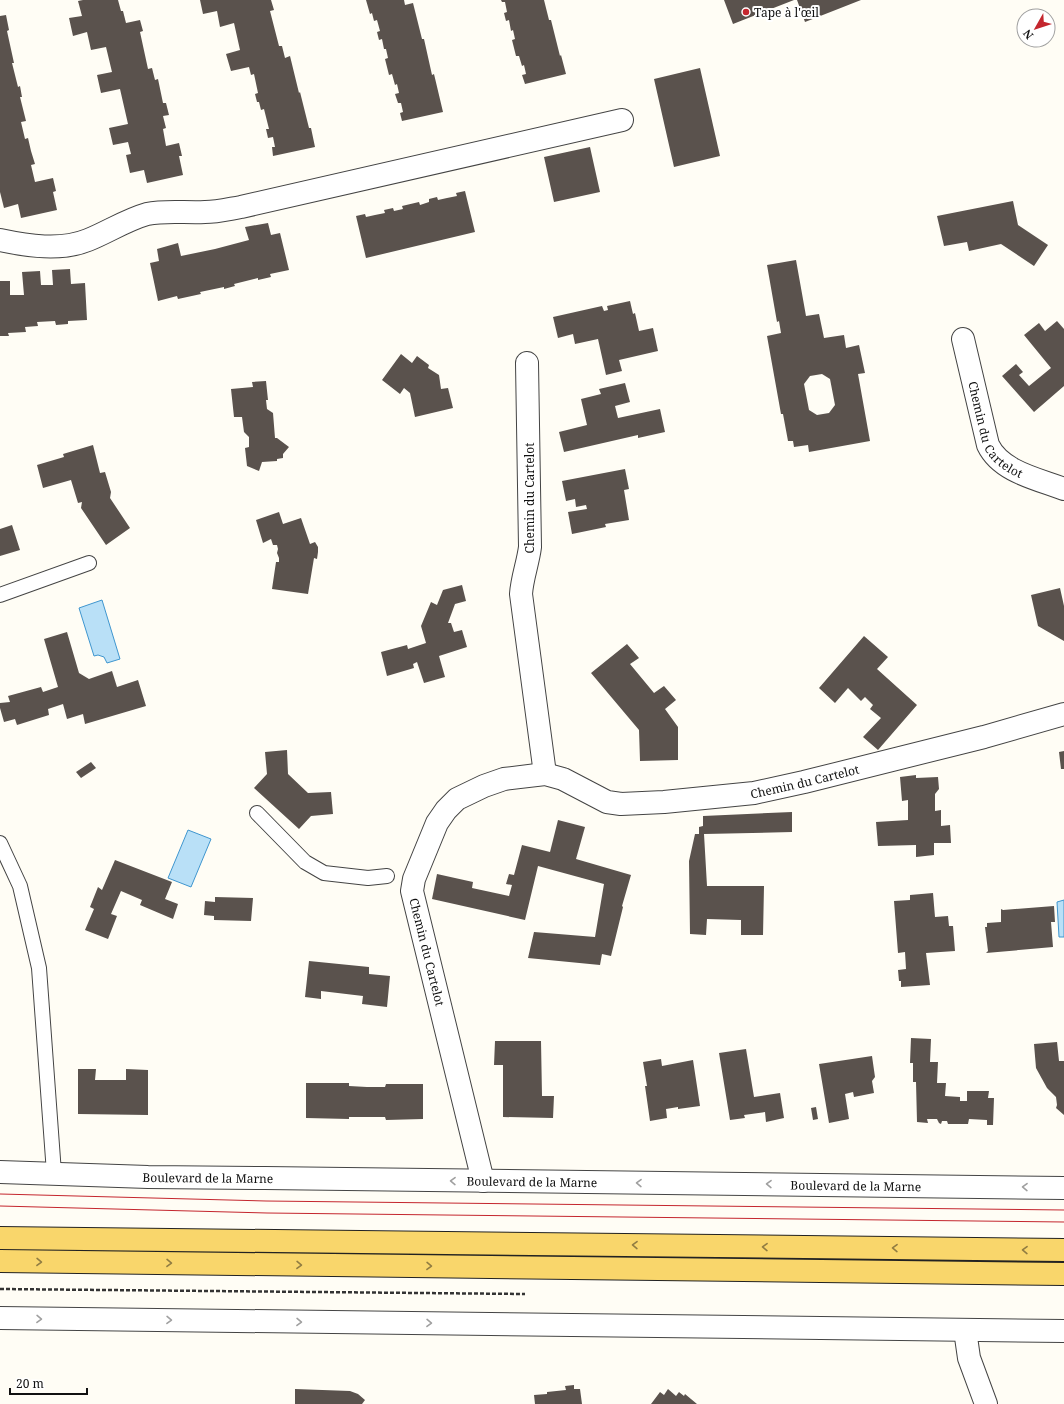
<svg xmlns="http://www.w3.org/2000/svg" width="1064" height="1404" font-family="'Noto Serif',serif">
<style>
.water{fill:#b9e0f7;stroke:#3f96cf}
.building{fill:#5a524d;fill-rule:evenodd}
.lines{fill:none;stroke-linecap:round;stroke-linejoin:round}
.service-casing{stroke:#444;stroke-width:16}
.minor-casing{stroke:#444;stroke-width:24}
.tertiary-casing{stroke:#444;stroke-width:24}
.primary-casing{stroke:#222;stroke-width:24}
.path{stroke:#333;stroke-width:2.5;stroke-dasharray:4 2;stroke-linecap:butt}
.service{stroke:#fff;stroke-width:14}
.minor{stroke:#fff;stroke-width:22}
.tertiary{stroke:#fff;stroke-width:22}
.primary{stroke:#f9d66b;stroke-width:22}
.tram{stroke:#c4262e;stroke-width:1}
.oneway{stroke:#a0a0a0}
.oneway2{stroke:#917d42}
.poi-dot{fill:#c4262e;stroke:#fff;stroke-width:1.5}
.labels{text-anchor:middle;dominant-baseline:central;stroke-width:4;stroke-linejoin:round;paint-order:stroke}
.poi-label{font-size:12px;fill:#111;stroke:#fff;text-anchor:start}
.street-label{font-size:12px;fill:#111;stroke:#fff}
</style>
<rect width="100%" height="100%" fill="#fffdf5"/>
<path class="water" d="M102,600l18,59 -13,4 -3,-6 -6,-2 -4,1 -15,-48z
M188,830l23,9 -20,48 -23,-9z
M1064,900v37h-5l-2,-35z"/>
<path class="building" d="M83,0h35l3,11h2l3,12 14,-3 3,11 -3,1 8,37 4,-1 3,12 3,-1 5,24h3l3,12 -6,1 3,12 -3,1 3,17 13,-3 3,13h-3l4,19 -36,8 -3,-13 -14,3 -4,-18 5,-1 -3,-12 -15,3 -4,-17 19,-4 -8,-35 -19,4 -4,-18 15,-3 -6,-25 -15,3 -4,-18 -14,4 -4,-18 13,-2 -4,-15z
M200,0h71l3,10 -4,1 9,35h3l3,12 5,-2 9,37 1,-1 9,36h2l4,19 -42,9 -1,-9h3l-2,-10 -5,1 -2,-9h3l-5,-20 -3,1 -2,-8h-2l-2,-8 3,-1 -4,-19 -3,1 -2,-8 -18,4 -5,-17 14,-4 -6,-27 -14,4 -3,-16 -14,3z
M366,0h38l1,5 8,-2 9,36h2l8,36 2,-1 9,38 -41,9 -2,-8 3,-1 -2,-9h-3l-3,-9 4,-1 -2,-9 -2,1 -3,-11 -3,1 -4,-16 3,-1 -2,-9h-2l-2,-10 -3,1 -2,-8 3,-1 -3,-11 -3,1 -2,-8 -2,1z
M501,0h43l5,20h2l9,36 1,-1 5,19 -41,10 -3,-9 4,-1 -2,-9 -2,1 -3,-10h-3l-4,-16 3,-1 -2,-9 -2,1 -2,-11 -3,1 -2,-8 3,-1 -2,-10h-3z
M724,0h70l-61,24z
M797,0h64l-56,22z
M6,15l3,15 -2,1 7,32h-2l6,24 2,-1 2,11h-2l6,24 -5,1 4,17 3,-1 3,13 4,13 -4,1 4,17 18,-4 3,13 -3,1 4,18 -36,8 -3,-14 -14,4 -4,-16v-176z
M700,68l20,88 -46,11 -20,-88z
M590,147l10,45 -46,10 -10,-45z
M465,191l10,41 -109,26 -10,-42 9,-2 1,3 9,-2 10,-2 -1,-3 9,-2 1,3 9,-2 -1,-3 17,-4 1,3 9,-3v-3l8,-2 1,3 9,-2 10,-2 -1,-3z
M1013,201l5,24 30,20 -14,21 -33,-22 -32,7 -2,-9 -23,4 -7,-30z
M268,223l3,12 9,-2 9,37 -19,4 1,3 -13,3v-2l-24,6 1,2 -11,3v-2l-24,5 1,2 -23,5 -1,-3 -19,5 -8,-38 9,-2 -2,-12 21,-6 3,13 34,-7 34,-9 -4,-13z
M796,260l10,56 13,-2 5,24 20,-3 2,13 13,-3 6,28 -7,1 12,67 -61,11 -1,-7 -14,2 -1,-6h-5l-5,-27h-2l-14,-78 14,-3 -2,-12 -2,1 -10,-57zM822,374l8,5 5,26 -6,8 -12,2 -8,-5 -5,-26 6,-8z
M70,269l1,15 14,-1 2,37 -19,1v3l-12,1 -1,-4 -18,1 1,4 -13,1 1,5 -18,1 1,3h-9v-55h10v14h14l-2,-23 18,-1 1,14h12l-1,-15z
M630,301l3,13 2,-1 4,18 14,-3 5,23 -39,9 3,11 -16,4 -8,-36 -23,5 -2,-10 -15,4 -5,-21 49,-11 2,5 4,-1 -1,-4z
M1057,321l7,8v57l-30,26 -32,-36 14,-12 7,8 -4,3 10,11 22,-18 -27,-33 15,-12 6,8z
M401,354l11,9 5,-7 12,9 -1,3 11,7 2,14 7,-1 5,20 -38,9 -5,-24 -6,-5 -4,6 -18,-14z
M266,381l2,19h-2l1,9 6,4 2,25h2l12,9 -6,7v4l-6,1v2l-15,1 -3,9 -12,-5 -2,-18 4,-1v-10l-5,-5 -2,-15h-8l-3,-28 22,-2 -1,-5z
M625,383l5,19 -15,4 3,12 42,-9 5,23 -27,6v-3l-74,17 -5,-20 28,-7 -6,-26 20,-5 -2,-5z
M93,445l7,28 5,-1 6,20 -1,6 20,30 -24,17 -25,-37 1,-6 -4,1 -7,-23 -28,8 -6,-23 27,-8 -1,-3z
M625,469l4,20 -5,1 5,30 -24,4 1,3 -34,7 -4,-22 19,-3 -1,-4 -10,2 -1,-8 -9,2 -4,-20z
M279,512l4,12 18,-6 9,26 5,-2 3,5v5l-1,7 -3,-1 -6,36 -36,-5 4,-27h3v-4l-2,-5 1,-4 -1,-4h-4l-2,-6 -8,4 -7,-23z
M12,525l8,25 -20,6v-27z
M462,585l4,16 -11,3 -7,19h3l3,9 8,-2 5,17 -28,9 6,21 -21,6 -7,-21 -4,2 1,4 -27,8 -6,-24 26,-7 1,4 18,-6 -5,-17 10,-24 6,3 6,-15z
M1060,588l4,18v35l-26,-15 -7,-31z
M67,632l12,41 10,6 23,-8 5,16 21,-7 8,26 -61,18 -2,-10 -16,5 -4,-15 -15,5 1,6 -32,10 -2,-6 -11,3 -4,-14v-5l10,-1 -2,-6 33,-9 2,5 15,-5 -14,-48z
M864,636l24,21 -11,12 40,36 -39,45 -15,-13 18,-19 -11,-9 3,-4 -8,-8 -4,4 -13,-13 -13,15 -16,-15z
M627,644l12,14 -9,6 24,29 10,-7 12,14 -11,9 13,18v33l-38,1 -1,-31 -48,-57z
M287,750l1,24 20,19 23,-1 2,22 -22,2 -12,13 -45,-41 13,-14 -2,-22z
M1064,751v18h-3l-2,-17z
M91,762l5,6 -15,10 -5,-6z
M916,775v3l22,-1 1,12 -4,5v17l6,-1v16l9,-1 1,18h-17v12l-18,2v-12l-38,1 -2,-24 32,-2v-20l-6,1 -2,-24z
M792,812v20l-88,2 3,52h57l-1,49h-22v-15l-34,-1 -1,16 -16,-1 -1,-73 6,-27h4v-7l4,-1v-10z
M558,820l27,7 -9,32 55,16 -9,31 1,1 -12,49 -9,-2 -2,11 -72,-7 6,-26 61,5 9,-53 -66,-18 -13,54 -93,-21 5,-25 36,8 -1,6 37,8 3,-11 -6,-1 3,-10 5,1 8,-30 28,7z
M115,860l57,22 -7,17 13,5 -5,15 -33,-14 2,-5 -21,-9 -10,23 6,2 -9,23 -23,-9 9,-21 -4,-2 8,-20 4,3z
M933,893l2,24 13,-1 1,10h4l2,25 -29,2 4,32 -29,2v-6h-2l-1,-11 8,-1 -1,-17 -7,1 -4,-52 16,-1v-5z
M215,897l38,1 -2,23 -37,-1v-4l-10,-1 1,-14 10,1z
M1054,906l1,16h-4l2,25 -67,6 2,-2 -3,-24h2v-4l14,-1v-13l2,1z
M309,961l60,6v7l21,2 -3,31 -25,-3 1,-8 -42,-5v8l-16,-2z
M911,1038l20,1 -1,23h8l-1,21h9l-1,13 15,1v4h7v-10h22l-1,7h6l-1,27h-6v-5l-18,-1 -1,5h-20l-1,-3h-5l-1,3 -2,-1 -2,-4h-10l1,4 -11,-1 -1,-40h-3v-19h-3z
M495,1041h46l1,55h12l-1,22 -50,-1v-52h-9z
M1057,1042l2,19h5v54l-8,-7 1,-3 -1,-8 -9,-9 -11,-20 -2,-24z
M746,1049l8,48 26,-4 4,25 -18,4 -1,-10 -21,3 1,3 -15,2 -11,-67z
M872,1056l3,21 -3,4 2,12 -20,4 -1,-5 -8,2 4,25 -20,4 -10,-59z
M661,1059l1,7 31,-6 7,46 -22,3v-2l-12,2 1,9 -17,3 -5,-35h2l-4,-24z
M78,1069h18l-1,11h31v-11l22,1v45l-70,-1z
M306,1083h43v3l18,1h18l1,-3h37v35l-37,1 -1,-3h-36v2l-43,-1z
M816,1107l2,12 -5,1 -2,-12z
M574,1385v4h6l2,15h-47l-1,-9 13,-1v-2l19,-2 -1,-4z
M295,1389l55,2 8,3 7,6 -3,4h-67z
M668,1389l8,7 3,-4 5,4 1,-2 12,10h-46l9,-12 4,3z"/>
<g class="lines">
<g class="service-casing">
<path id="service" d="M0,595l89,-32
M257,813l48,49 19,11 44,5 19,-2
M0,843l20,43 19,82 15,205"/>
</g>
<g class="minor-casing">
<g id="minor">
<path d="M0,240c28,6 61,11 88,0 20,-8 38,-20 59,-26 19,-4 38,-1 58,-2 12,0 24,-3 36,-5l381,-87"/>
<path id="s1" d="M963,339l25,106c13,27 50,34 76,44"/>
<path d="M527,363l3,184c-2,16 -8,31 -9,47l24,180"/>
<path id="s2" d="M483,1181l-71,-290 2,-12 23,-56 9,-13 11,-11 27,-13 20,-7 41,-5 18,5 44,23 14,2 43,-2 90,-9 50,-11 180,-45 80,-23"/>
<path d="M965,1330l4,28 17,46"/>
</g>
</g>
<g class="tertiary-casing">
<g id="tertiary">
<path id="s3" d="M0,1172l148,5 117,1 799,10"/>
<path d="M0,1318l1064,13"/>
</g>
</g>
<g class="primary-casing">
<path id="primary" d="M0,1238l1064,12
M0,1261l1064,13"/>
</g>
<path class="path" d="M0,1289l525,5"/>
<use href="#service" class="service"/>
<use href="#minor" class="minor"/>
<use href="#tertiary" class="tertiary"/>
<use href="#primary" class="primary"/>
<path class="tram" d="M0,1194l266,7 798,9
M0,1206l267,7 797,9"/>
</g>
<defs><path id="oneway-chevron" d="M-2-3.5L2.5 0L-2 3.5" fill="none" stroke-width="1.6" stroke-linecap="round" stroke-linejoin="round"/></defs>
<g class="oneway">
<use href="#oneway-chevron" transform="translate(453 1181) rotate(-179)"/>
<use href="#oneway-chevron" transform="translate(639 1183) rotate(-179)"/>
<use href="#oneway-chevron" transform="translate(769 1184) rotate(-179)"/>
<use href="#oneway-chevron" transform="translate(1025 1187) rotate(-179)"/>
<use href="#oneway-chevron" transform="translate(39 1319) rotate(1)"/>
<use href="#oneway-chevron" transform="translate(169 1320) rotate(1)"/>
<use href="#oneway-chevron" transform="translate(299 1322) rotate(1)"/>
<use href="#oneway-chevron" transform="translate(429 1323) rotate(1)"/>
</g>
<g class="oneway2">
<use href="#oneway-chevron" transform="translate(635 1245) rotate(-179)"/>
<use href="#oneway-chevron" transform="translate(765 1247) rotate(-179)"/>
<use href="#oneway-chevron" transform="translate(895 1248) rotate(-179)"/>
<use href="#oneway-chevron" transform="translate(1025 1250) rotate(-179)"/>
<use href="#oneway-chevron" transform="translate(39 1262) rotate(1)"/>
<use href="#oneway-chevron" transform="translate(169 1263) rotate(1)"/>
<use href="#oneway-chevron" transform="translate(299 1265) rotate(1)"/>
<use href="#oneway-chevron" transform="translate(429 1266) rotate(1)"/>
</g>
<circle class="poi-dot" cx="746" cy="12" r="4"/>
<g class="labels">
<g class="poi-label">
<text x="754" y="12">Tape à l'œil</text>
</g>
<g class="street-label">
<text stroke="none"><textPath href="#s1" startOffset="99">Chemin du Cartelot</textPath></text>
<text transform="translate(529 498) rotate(-90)">Chemin du Cartelot</text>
<text stroke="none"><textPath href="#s2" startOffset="763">Chemin du Cartelot</textPath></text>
<text transform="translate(427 952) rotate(76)">Chemin du Cartelot</text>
<text stroke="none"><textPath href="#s3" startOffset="208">Boulevard de la Marne</textPath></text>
<text stroke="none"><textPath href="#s3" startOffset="532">Boulevard de la Marne</textPath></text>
<text stroke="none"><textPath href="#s3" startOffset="856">Boulevard de la Marne</textPath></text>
</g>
</g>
<g transform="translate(1036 28) rotate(231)"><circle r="19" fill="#ffffff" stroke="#a0a0a0"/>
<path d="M0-3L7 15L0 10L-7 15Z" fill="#c4262e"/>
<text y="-6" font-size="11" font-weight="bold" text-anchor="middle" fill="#111111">N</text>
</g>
<path d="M10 1388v6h77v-6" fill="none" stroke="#111111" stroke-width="2"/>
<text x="16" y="1388" font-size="12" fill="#111111" stroke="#ffffff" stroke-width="3" paint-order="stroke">20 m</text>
</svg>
